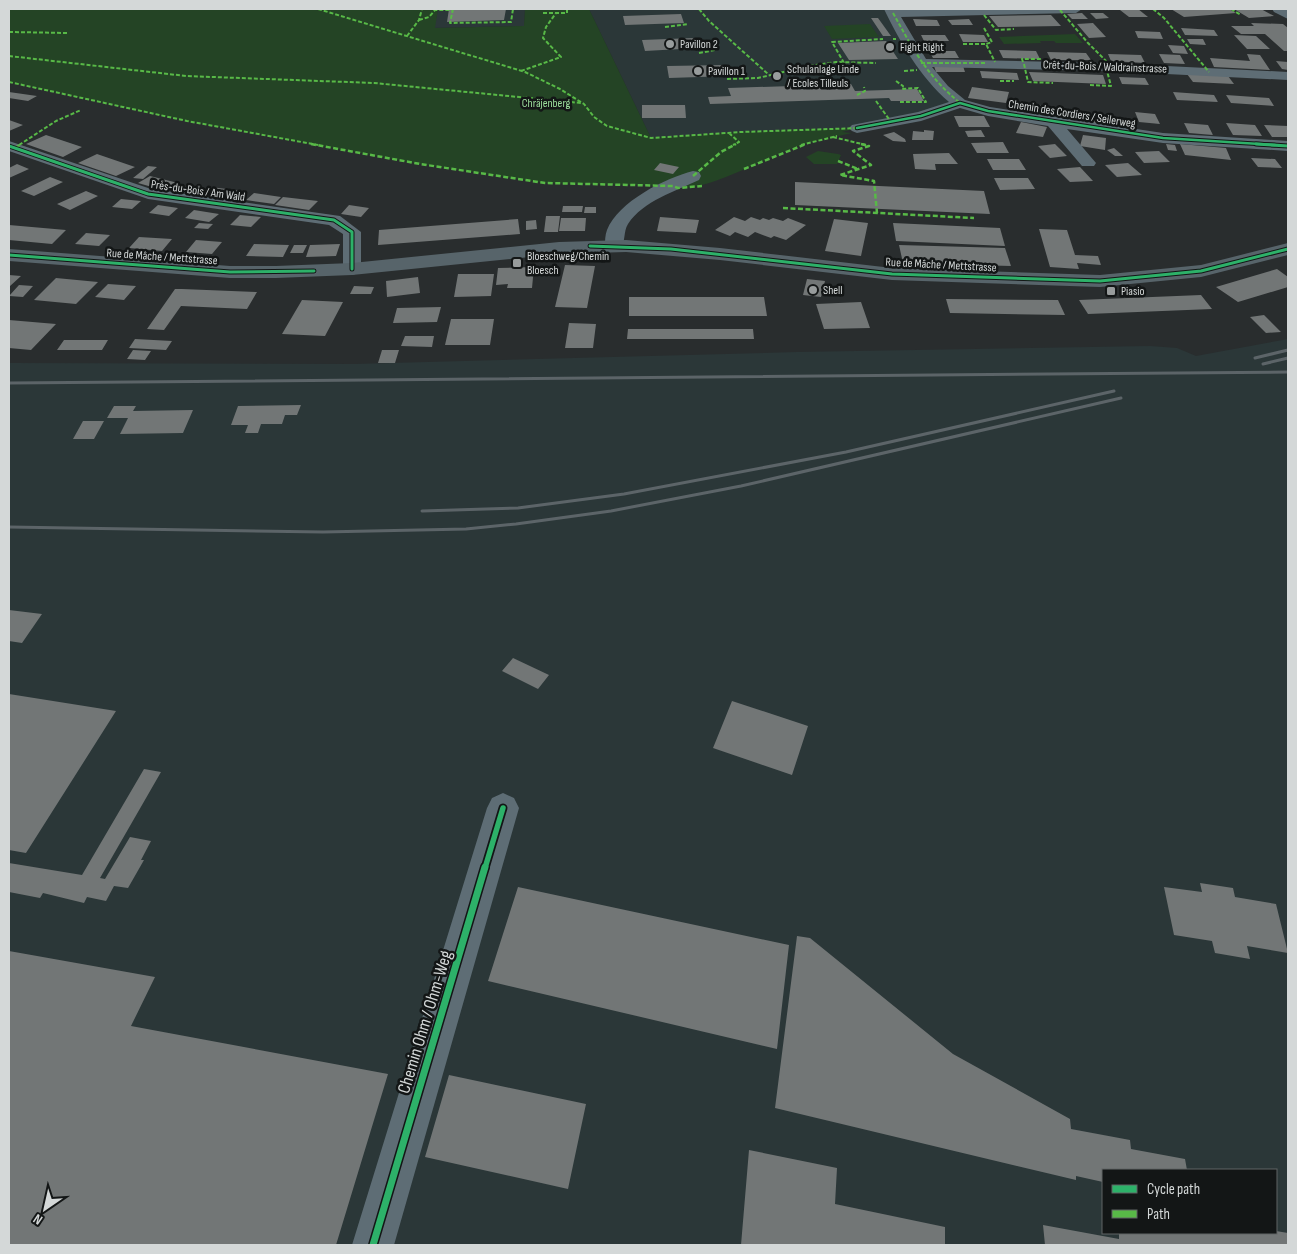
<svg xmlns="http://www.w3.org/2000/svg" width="1297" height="1254" font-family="'Sofia Sans Condensed',sans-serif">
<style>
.built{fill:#2b3738;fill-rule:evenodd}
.green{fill:#244425}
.building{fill:#727676}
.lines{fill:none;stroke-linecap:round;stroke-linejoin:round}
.minor{fill:#5e6d75;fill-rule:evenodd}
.major{fill:#57646a;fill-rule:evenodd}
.rail{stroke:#5c6468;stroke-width:3}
.quiet-far1{stroke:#58b947;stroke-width:2;stroke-dasharray:4 2;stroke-linecap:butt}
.quiet{stroke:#58b947;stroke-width:2.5;stroke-dasharray:5 2.5;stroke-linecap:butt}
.cycleway-far3-casing{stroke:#131616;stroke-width:4.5}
.cycleway-far2-casing{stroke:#131616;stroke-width:5}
.cycleway-far1-casing{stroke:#131616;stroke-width:9}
.cycleway-casing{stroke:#131616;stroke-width:10}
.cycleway-far3{stroke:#2db169;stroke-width:2.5}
.cycleway-far2{stroke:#2db169;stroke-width:3}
.cycleway-far1{stroke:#2db169;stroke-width:5.5}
.cycleway{stroke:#2db169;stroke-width:7}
.poi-dot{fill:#989c9c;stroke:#131616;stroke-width:2}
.labels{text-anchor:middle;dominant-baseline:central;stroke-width:5;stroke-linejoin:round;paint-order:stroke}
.far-poi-label{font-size:12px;fill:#d4d8d8;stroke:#131616;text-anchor:start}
.far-street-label{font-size:12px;fill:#d4d8d8;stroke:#131616}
.far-park-label{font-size:12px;fill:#9cde9c;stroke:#131616}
.near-street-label{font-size:18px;fill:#d4d8d8;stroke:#131616}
</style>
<rect width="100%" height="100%" fill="#292d2e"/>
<path class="built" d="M438,9h87l-1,17 -90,2z
M589,9h301l31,54 39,40 -99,25 -120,4 -90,6z
M1288,339v906h-1279v-882l345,1 443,-12 353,-6 27,2 19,8zM1103,1170h173v63h-173z"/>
<path class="green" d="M9,9h429l-3,19 89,-2 1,-17h64l62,129 90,-6 116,-4 -15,4 10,1c-18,4 -36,7 -53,13 -28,8 -100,51 -126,40l-128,-3 -125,-19 -233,-43 -178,-39z
M870,24l9,13 -47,2 -8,-13z
M1075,34l8,9h-27l-2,-2h-14l1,2 -37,1 -5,-7z
M818,151l20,3 3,1 -4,9h-23l-8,-7z"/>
<path class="building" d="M449,9h57l-2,11 -57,2z
M1138,9l10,8h-19l-9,-7z
M1171,9h58l7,4 -52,4z
M1234,9h27l13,7 -25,2z
M1082,13l6,6h-16l-5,-5z
M1090,13h13l6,5 -13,1z
M681,14l3,9 -59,2 -2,-9z
M1051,15l10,11 -63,1 -9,-11z
M871,18h7l13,18h-8z
M913,19l24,1 3,6h-24z
M969,19l4,6h-21l-4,-5z
M1093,23l13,14 -17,1 -12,-14z
M1251,23l32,1 5,4v23h-4l-19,-17h-24l-10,-8h23z
M1181,28l33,2 4,6 -33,-1z
M1135,31l25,1 3,7 -25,-1z
M959,34l25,1 4,7h-25z
M921,35h24l4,6h-25z
M1234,35l22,1 14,13h-23z
M694,38l4,10 -53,3 -3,-11z
M1187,39h16l3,6 -16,-1z
M886,41l12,18 -49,1 -11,-17z
M1168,45l16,1 4,8 -15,-1z
M999,50l37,1 4,8 -37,-1z
M929,51h26l4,7h-26z
M1047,52l39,1 5,7h-40z
M1108,54l33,1 4,8 -34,-2z
M1159,54l21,1 5,9 -21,-1z
M1247,54l13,1 10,15 -56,-3 -4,-9 40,3z
M1276,61l12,1v8l-6,-1z
M726,65l4,11 -61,2 -2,-12z
M934,66h29l2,6h-29z
M980,71l37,2 2,7 -37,-2z
M1029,72l74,3 3,9 -73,-3z
M1187,74l41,2 6,8 -41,-2z
M1119,77l26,1 4,7 -27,-1z
M851,84l4,7 62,-2 7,12h-33l-2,-3 -179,6 -2,-7 23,-1 -3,-8z
M972,87l37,5 -3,11 -38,-5z
M9,92l28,4 -9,5 -19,-3z
M1173,92l41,3 4,7 -41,-2z
M1226,95l43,3 5,8 -43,-3z
M1019,101l22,4 -3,9 -22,-4z
M642,105h43l1,13h-44z
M1059,109l18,3 -3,8 -18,-3z
M1135,112l20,2 5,10 -21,-2z
M1093,113l27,4 1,10 -29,-4z
M954,116h30l6,11h-31z
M9,120l14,5 -14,6z
M1021,122l26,5 -4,10 -27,-4z
M1184,123l24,2 5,10 -24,-2z
M1226,123l29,2 7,11 -29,-1z
M1264,125l24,1v11h-16z
M924,130l10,1 -1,9h-21l1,-9 11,1z
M981,130l4,7h-17l-3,-6z
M894,132l11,7 1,3 -13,-1 -10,-6z
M46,135l36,12 -19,10 -37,-13z
M1083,135l23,3 -1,12 -25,-4z
M1003,142l6,11h-32l-6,-10z
M1055,144l12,12 -17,2 -12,-12z
M1166,144l9,1 2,6 -9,-1z
M1180,144l46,4 5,12 -46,-5z
M1114,148l9,8h-8l-8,-6z
M1159,151l11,11 -26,1 -9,-11z
M949,153l9,11h-23l1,6 -21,-1 -2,-15z
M97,154l38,13 -19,9 -38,-13z
M1251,158l24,1 7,9 -24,-1z
M987,159h32l7,11h-33z
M660,163l19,4 -6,7 -19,-4z
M1128,163l14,12 -25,2 -12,-12z
M17,164l12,5 -20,9v-10z
M148,166l9,1 -14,12 -10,-1z
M1080,167l13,14 -23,1 -13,-13z
M150,176l28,7 -12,8 -28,-8z
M50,177l13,5 -29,14 -13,-5z
M994,178h34l7,11 -35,1z
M795,182l189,9 6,23 -195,-9z
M187,185l13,2 -7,6 -13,-1z
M211,187l31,4 -9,9 -32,-4z
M86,191l12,5 -28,14 -13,-6z
M254,193l27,4 -7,7 -28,-4z
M283,197l35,4 -9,9 -34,-5z
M121,199l20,2 -9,8 -20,-2z
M158,205l20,3 -9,8 -20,-3z
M349,205l20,3 -8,9 -20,-3z
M563,206h20l-1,6h-20z
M585,207h11v6h-12z
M194,210l25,4 -10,8 -24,-4z
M240,215l21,2 -10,10 -21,-2z
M546,216h14l-2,16h-14z
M660,217l39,3 -3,13 -39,-2z
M734,217l11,4 6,-4 9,3 3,-2 6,2 4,-2 10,3 5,-3 18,7 -20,15 -12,-4 -3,2 -16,-6 -7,5 -13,-5 -5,4 -15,-6z
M561,218h25l-1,13h-26z
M518,219l2,15 -142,11 1,-15z
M834,219l34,4 -7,33 -36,-5z
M536,220l1,9 -11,1v-9z
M199,223l14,1 -5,5 -14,-1z
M893,223l107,5 5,18 -109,-5z
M9,225l57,5 -14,14 -43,-4z
M1039,229l28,1 8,25 23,1 3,9 -24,-2 2,6 -29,-2z
M86,233l24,2 -11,11 -24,-2z
M139,237l33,2 -10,12 -33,-3z
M196,240l26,2 -10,12 -26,-2z
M254,244l35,1 -6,12 -37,-1z
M340,244l-4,12 -30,1 4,-12z
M294,245h13l-4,8h-13z
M899,245l106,3 6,18 -108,-3z
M565,265l30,1 -8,42 -32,-1z
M534,267l-2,21h-25l1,-4 -12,1 2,-17z
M1277,269l11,8v10l-50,15 -22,-15z
M458,274h36l-3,22 -37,1z
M9,275l12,1 -12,11z
M418,277l2,16 -33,4 -1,-16z
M56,278l42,4 -22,22 -42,-4z
M807,279l18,2 -4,16 -18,-2z
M108,284l28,2 -12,14 -29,-3z
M19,285l14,1 -10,11 -14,-1z
M354,286l20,1 -3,7h-21z
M175,289h7l75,3 -10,17 -66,-3 -17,24 -17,-1z
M1201,295l11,14 -124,5 -9,-14z
M629,297h135l3,19h-138z
M946,299l112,1 7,15 -115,-2z
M302,300l41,2 -18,34 -43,-2z
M861,302l9,26 -46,1 -8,-25z
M441,307l-4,15 -44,1 4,-15z
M1264,315l17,17 -15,1 -16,-16z
M451,319h43l-4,26h-45z
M9,320l47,4 -25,26 -22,-2z
M569,323l27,1 -3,24h-28z
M628,329h125l1,10h-127z
M405,336h29l-2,11 -31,-1z
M135,339l37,2 -6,9 -37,-2z
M64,340h44l-6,10h-45z
M133,350l18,1 -6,9 -18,-1z
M382,350h17l-4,13h-17z
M301,405l-4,10h-12l-3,9h-21l-3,9h-13l3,-8h-17l7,-19z
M114,406h22l-3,5 60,-1 -10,23 -63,1 8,-16h-21z
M83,421h21l-10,18h-21z
M9,610l33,4 -20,29 -13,-2z
M513,658l36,17 -11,14 -36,-18z
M9,694l107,17 -90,142 -17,-3z
M732,701l76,25 -16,49 -79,-27z
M144,769l17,3 -61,106 5,1 25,-42 21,4 -10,19h3l-16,28 -14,-2 -8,15 -19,-4 -3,6 -41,-10 -3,5 -31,-6v-29l73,12z
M1200,883l33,5 2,9 41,7 12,49 -41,-7 3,13 -35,-6 -3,-12 -38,-6 -10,-48 38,5z
M518,887l271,58 -12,104 -289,-68z
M797,936l13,2 143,116 117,65 1,10 59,11 1,9 54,10 2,11h-84v12l-27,-6v4l-301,-72z
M9,951l146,26 -24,49 257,48 -52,171h-327z
M449,1075l137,29 -18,85 -143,-32z
M749,1150l88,18 -2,36 110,23v18h-204z
M1043,1225l76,14v-6h157v-2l12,2v12h-243z"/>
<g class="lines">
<path class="minor" d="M884,9h198l-6,4 -175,4 25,42 180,4 182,9v8l-182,-9 -174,-4 16,19 17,14 25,7 173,26 125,8v10l-125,-8 -96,-14 29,34 -2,3h-12l-34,-40 -60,-10 -28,-8 -39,13 -64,12 -5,-2 -3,-3 3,-3 66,-13 31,-10c-29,-25 -49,-60 -65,-93z
M1272,9l16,1v9l-14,-7z
M9,141l142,48 189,27 21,16v37l-2,4 -7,2 -7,-2 -2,-4v-35l-14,-9 -181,-26 -139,-48z
M693,171l6,1 2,4 -2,4c-23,11 -56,21 -71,44 -5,8 -2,18 -8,26l-6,2 -6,-2 -3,-4c0,-5 0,-11 2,-16 11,-28 58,-52 86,-59z
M503,793l11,5 5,10 -125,437h-42l135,-437 5,-10z"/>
<path class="major" d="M626,240l94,8 172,20 208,7 101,-10 87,-22v12l-87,22 -101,10 -208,-7 -172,-20 -94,-8 -67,2 -207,21 -76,3h-46l-221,-17v-12l221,17h46l76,-3 207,-21z"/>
<path class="rail" d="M1255,358l33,-8
M1263,364l25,-6
M9,383l1279,-11
M422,511l96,-3 106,-14 222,-42 268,-61
M9,527l314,5 143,-3 50,-5 95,-13 130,-25 380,-88"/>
<path class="quiet-far1" d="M318,9l207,63 35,17 24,15 10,13 13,9 44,12 90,-6 119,-4
M453,9l-3,14 61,-1 2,-13
M699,9l10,12 59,53
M1153,9l11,9 45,54
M1231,9l10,6
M1060,10l28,33 24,24
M543,13h24v-4
M893,13c20,36 34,63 67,90
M984,15l12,15 18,-1
M419,20l10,-3 6,-7h18
M665,27l23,-3
M984,28l8,14 -6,2
M9,32l59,1
M407,36l12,-16 3,-11
M893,39h3
M963,44h23l9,18
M699,53l16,-3
M9,56l177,20 188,7 207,20
M1023,62l-1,-3h20
M844,63l-12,-21 51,-3
M921,63h66
M1024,64l4,18 25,1
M521,71l40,-14 -18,-19 3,-11 10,-14
M904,71l13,-1
M727,79l31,-1 51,-12 27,-4 40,1
M896,81l7,5 -1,3 16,-1 8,14h-26
M1000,81h14
M9,82l178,39 131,24
M1090,85l21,1 -5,-19
M857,95l8,-4 -1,-4
M876,101l15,21
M729,133l10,9 -6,3
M833,137l33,8
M19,145l37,-24 25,-11
M801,145l36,-9"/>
<path class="quiet" d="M311,144l109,20 125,19 128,3 5,2 24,-2
M861,144l8,2 -16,5 18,14 -31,10 34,6 3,32
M15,148l6,-4
M838,161l20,8
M744,169l62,-25
M693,176l28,-24 15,-8
M783,208l191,10"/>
<g class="cycleway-far3-casing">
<path id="cycleway-far3" d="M857,128l64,-12 39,-13 28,8 175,27 112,7"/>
</g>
<g class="cycleway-far2-casing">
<path id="cycleway-far2" d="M1256,144l32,2
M9,146l139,48 186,26 18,12v37
M590,246l81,3 221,25 208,7 101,-10 87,-22
M9,255l221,17 84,-1"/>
</g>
<g class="cycleway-far1-casing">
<path id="cycleway-far1" d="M485,868l18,-60"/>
</g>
<g class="cycleway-casing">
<path id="cycleway" d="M373,1245l112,-378"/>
</g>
<use href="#cycleway-far3" class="cycleway-far3"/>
<use href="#cycleway-far2" class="cycleway-far2"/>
<use href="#cycleway-far1" class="cycleway-far1"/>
<use href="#cycleway" class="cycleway"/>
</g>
<g class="poi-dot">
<circle cx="670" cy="44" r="5"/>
<circle cx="890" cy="47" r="5"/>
<circle cx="698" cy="71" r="5"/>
<circle cx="777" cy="76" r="5"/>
<rect x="512" y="258" width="10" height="10" rx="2.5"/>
<circle cx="813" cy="290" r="5"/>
<rect x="1106" y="286" width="10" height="10" rx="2.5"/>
</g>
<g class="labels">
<g class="far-poi-label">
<text x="680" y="44">Pavillon 2</text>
<text x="900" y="47">Fight Right</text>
<text x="787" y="69">Schulanlage Linde<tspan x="787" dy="14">/ Ecoles Tilleuls</tspan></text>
<text x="708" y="71">Pavillon 1</text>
<text x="527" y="256">Bloeschweg/Chemin<tspan x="527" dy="14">Bloesch</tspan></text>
<text x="823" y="290">Shell</text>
<text x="1121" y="291">Piasio</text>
</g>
<g class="far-street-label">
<text transform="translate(1105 67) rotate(2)">Crêt-du-Bois / Waldrainstrasse</text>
<text transform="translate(1072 114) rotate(9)">Chemin des Cordiers / Seilerweg</text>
<text transform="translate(198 191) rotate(8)">Près-du-Bois / Am Wald</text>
<text transform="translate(162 257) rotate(4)">Rue de Mâche / Mettstrasse</text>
<text transform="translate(941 265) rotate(3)">Rue de Mâche / Mettstrasse</text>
</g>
<g class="far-park-label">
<text x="546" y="103">Chräjenberg</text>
</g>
<g class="near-street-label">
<text transform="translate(425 1022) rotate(-73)">Chemin Ohm / Ohm-Weg</text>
</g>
</g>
<rect width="1297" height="1254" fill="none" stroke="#d4d8d8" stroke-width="20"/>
<rect x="1102" y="1169" width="175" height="65" fill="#131616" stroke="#606464"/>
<rect x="1112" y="1185" width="25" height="8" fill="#2db169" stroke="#606464"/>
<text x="1147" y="1194" font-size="15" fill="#d4d8d8">Cycle path</text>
<rect x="1112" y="1210" width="25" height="8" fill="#58b947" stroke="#606464"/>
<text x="1147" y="1219" font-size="15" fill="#d4d8d8">Path</text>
<g transform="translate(45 1209) rotate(214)" stroke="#131616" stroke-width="4" paint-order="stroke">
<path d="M0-4L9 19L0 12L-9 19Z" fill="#d4d8d8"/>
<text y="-8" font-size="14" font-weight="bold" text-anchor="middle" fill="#d4d8d8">N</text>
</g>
</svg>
